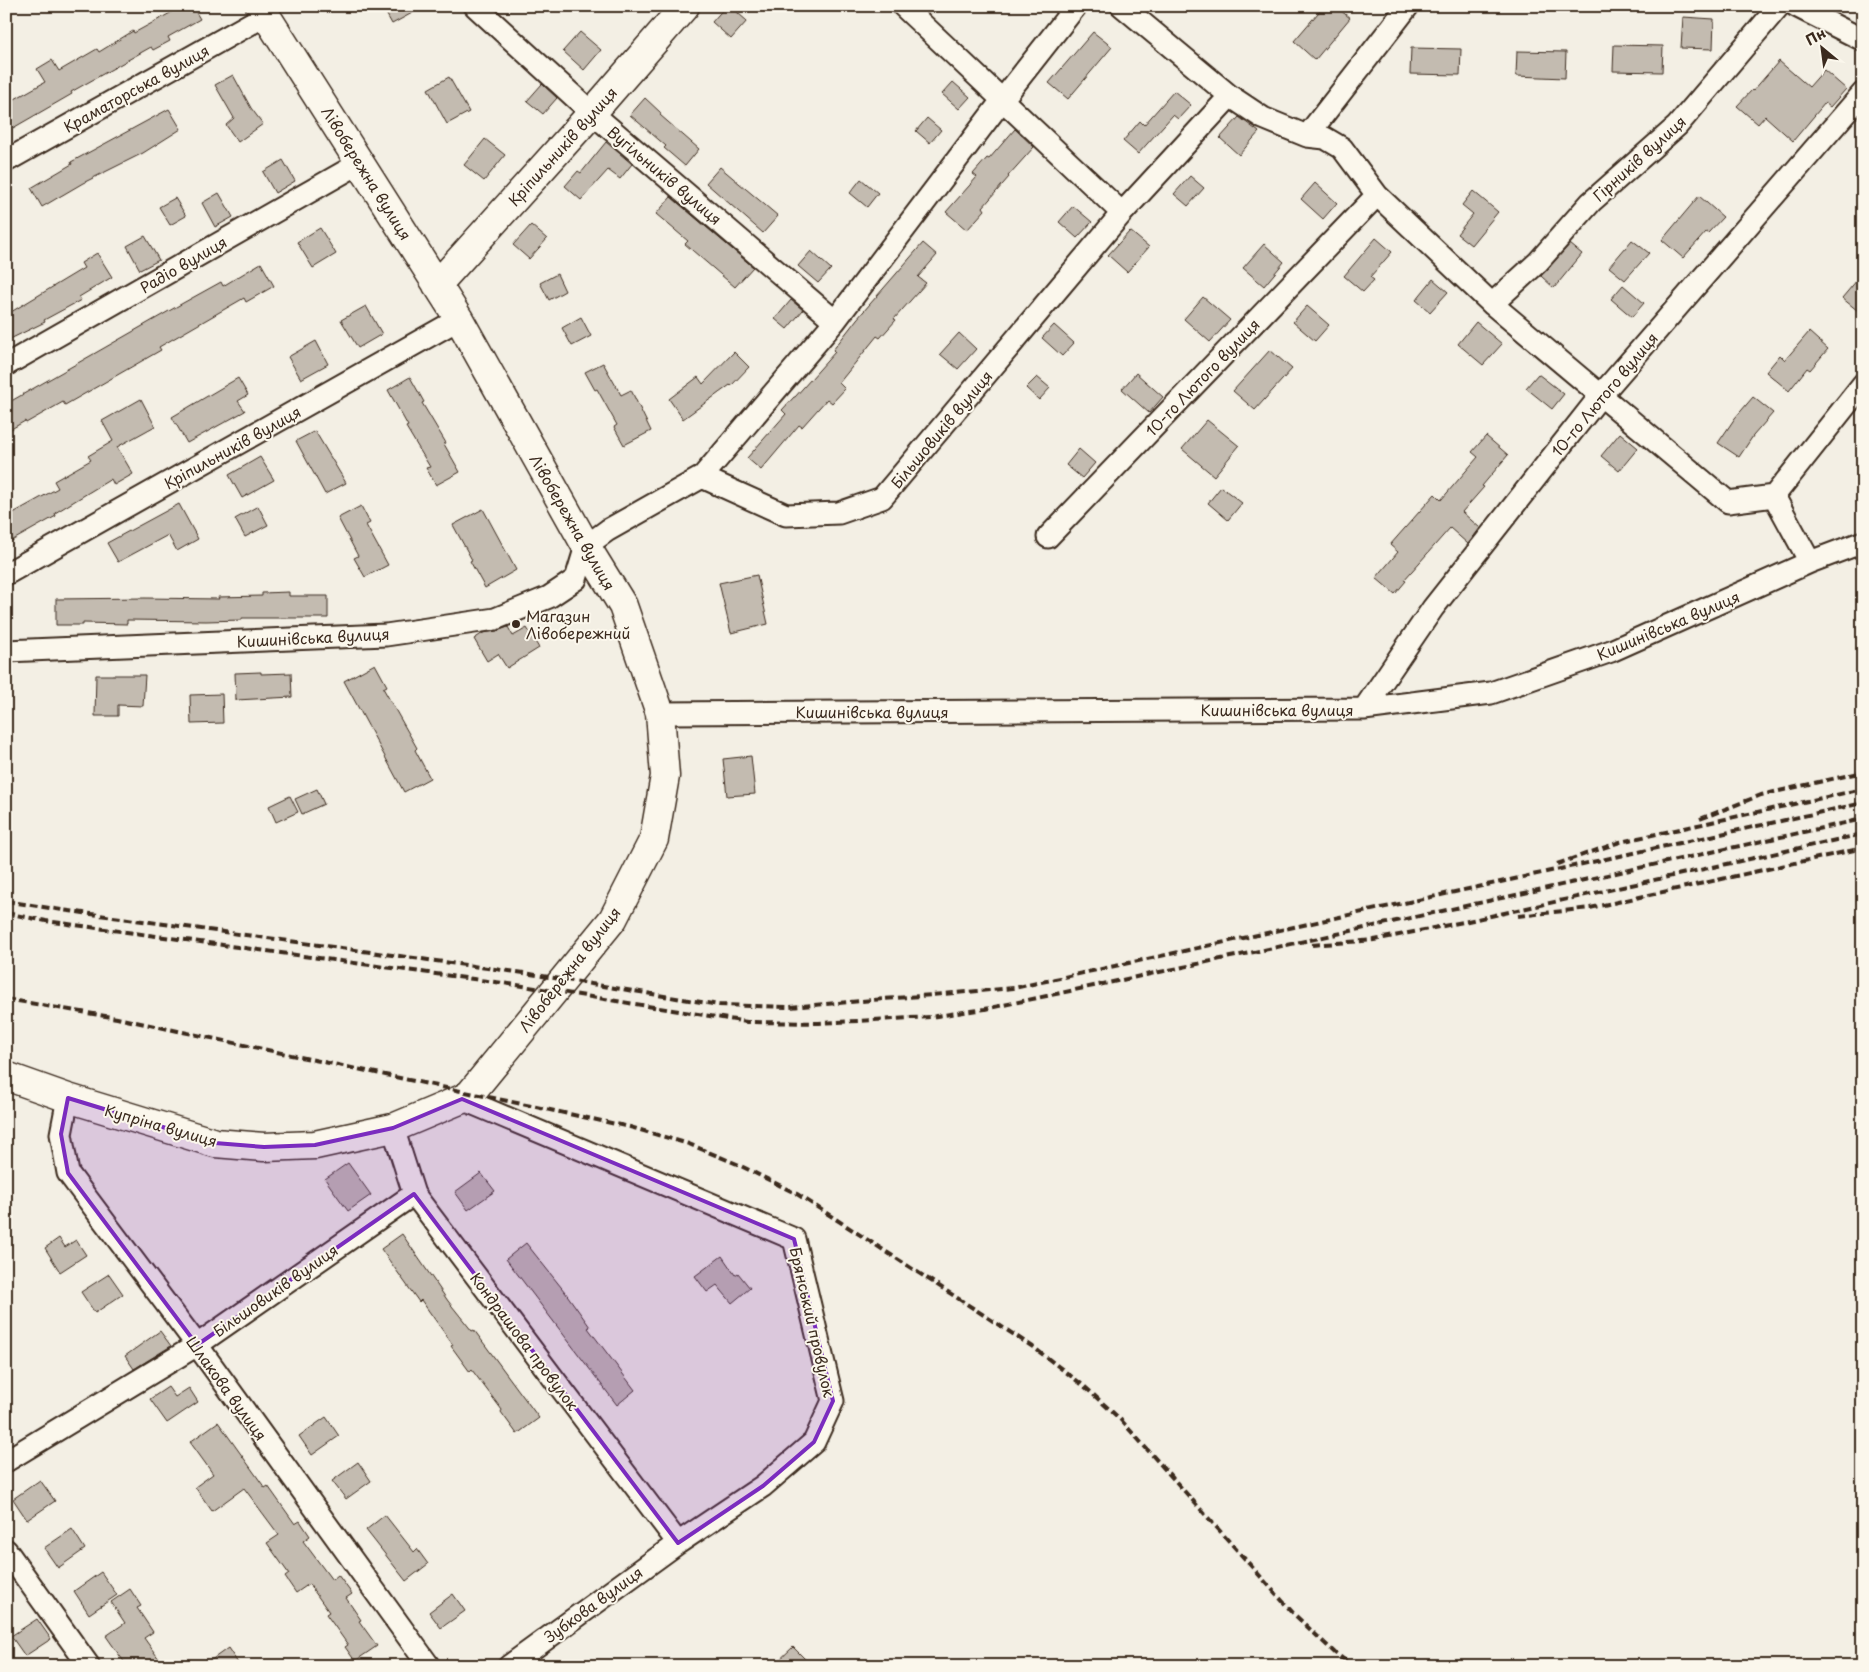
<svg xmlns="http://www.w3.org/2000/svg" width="1869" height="1672" font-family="'Playpen Sans',sans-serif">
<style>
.building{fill:#c3bbb0;stroke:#3b2a1e}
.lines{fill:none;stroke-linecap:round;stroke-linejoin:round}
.street-casing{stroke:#3b2a1e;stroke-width:25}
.secondary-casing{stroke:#3b2a1e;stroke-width:31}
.street{stroke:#fbf7ec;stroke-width:21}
.secondary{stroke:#fbf7ec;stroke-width:28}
.rail{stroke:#3b2a1e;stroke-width:4;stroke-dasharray:8 4;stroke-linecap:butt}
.marked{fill:#7b2cbf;fill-opacity:0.2;stroke:#7b2cbf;stroke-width:4;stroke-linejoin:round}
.poi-dot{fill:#3b2a1e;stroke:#fbf7ec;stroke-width:2}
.labels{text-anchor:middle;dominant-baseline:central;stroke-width:4;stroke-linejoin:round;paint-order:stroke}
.street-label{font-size:15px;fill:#3b2a1e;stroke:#fbf7ec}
.poi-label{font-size:15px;fill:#3b2a1e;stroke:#fbf7ec;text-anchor:start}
</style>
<rect width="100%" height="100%" fill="#f3efe4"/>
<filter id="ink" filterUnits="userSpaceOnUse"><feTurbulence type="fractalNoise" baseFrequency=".02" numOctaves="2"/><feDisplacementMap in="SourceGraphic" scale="10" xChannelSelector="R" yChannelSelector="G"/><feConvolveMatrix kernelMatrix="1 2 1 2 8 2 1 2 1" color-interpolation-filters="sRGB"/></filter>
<g filter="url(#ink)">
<path class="building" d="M169,6h23l8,13 -32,18 2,4 -17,9 -2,-3 -80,45 1,2 -59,34 -7,-13v-11l39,-22 -8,-13 15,-9 7,11 38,-22 2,3 34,-21 1,2 38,-21z
M382,6h43l-33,18z
M726,6h4l17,15 -16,18 -19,-17z
M1324,6h11l15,12 -35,42 -21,-19z
M1683,17l31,2 -1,30 -32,-1z
M580,32l21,18 -17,20 -21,-19z
M1093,32l19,15 -44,52 -19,-16z
M1614,45l49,1 -1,26 -49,-1z
M1411,48l50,1 -1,26 -50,-1z
M1517,51l49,1 -1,26 -49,-2z
M1779,61l30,26 15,-17 22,19 -16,18 -5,-4 -32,38 -28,-25 -7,8 -21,-18 15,-16 1,1z
M233,75l18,33 12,16 -25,18 -12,-17 8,-7 -19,-33z
M449,77l20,35 -22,12 -19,-35z
M953,82l17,15 -11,12 -17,-15z
M542,84l15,14 -14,16 -16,-13z
M1174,91l17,14 -13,14 -5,-4 -35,39 -15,-13 17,-20 4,4z
M645,98l16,15 -1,2 39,34 -14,17 -21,-18 2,-2 -36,-31z
M169,109l12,20 -38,24 -60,30 -41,24 -11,-19 41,-24 -1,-2z
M1239,117l20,15 -20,23 -19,-17z
M927,118l14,12 -11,13 -14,-12z
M1015,129l19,18 -26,29 1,1 -26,30 2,3 -18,20 -21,-18 31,-35 -4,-3 14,-16 2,1z
M485,139l20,16 -21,26 -20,-16z
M606,142l26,22 -12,15 -12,-9 -27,30 -16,-14 13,-15 3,2z
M283,160l12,21 -20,12 -12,-21z
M720,167l58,49 -15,17 -57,-50z
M1190,176l14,12 -16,18 -14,-12z
M861,179l17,14 -11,14 -17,-14z
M1315,183l22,20 -14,16 -22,-20z
M1473,191l25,21 -27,33 -14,-11 16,-20 -11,-9z
M219,193l14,24 -18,10 -13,-24z
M1699,196l24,21 -15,16 -2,-1 -23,26 -21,-18z
M671,197l82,70 -18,20 -50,-43 3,-3 -32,-27z
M175,198l11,18 -16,9 -11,-18z
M1073,206l19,16 -15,16 -18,-16z
M531,225l16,14 -18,20 -16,-14z
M320,228l16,26 -23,14 -16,-26z
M1130,231l19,16 -22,25 -19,-17z
M145,236l14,24 -19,10 -13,-24z
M1376,238l16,14 -22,25 4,3 -11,12 -19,-16z
M1632,240l17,13 -24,27 -16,-13z
M923,243l14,12 -19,22 8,6 -32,36 2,1 -16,18 -3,-2 -38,47 6,6 -13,14 -5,-4 -25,28 -3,-2 -38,45 -14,-12 39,-44 -4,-4 12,-13h1l40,-45 -2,-2 24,-31z
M1264,244l20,18 -20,24 -21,-18z
M1570,244l12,10 -28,34 -13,-12z
M811,251l20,18 -13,14 -20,-17z
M97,253l15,24 -33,20 2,3 -37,20 1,2 -39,19v-26l78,-47 -3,-5z
M261,263l13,23 -28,16 -2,-4 -85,49 2,3 -96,55 -2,-3 -37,21 -1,-2 -19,11v-28l177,-101 38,-21 2,4z
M1863,273v42l-21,-17z
M557,274l8,17 -16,9 -9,-17z
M1433,279l15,13 -18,20 -14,-12z
M1623,285l21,18 -12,14 -21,-18z
M1203,297l27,23 -20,22 -26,-23z
M791,300l12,10 -16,19 -12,-10z
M366,306l16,28 -24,14 -17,-28z
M1307,306l22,19 -14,16 -22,-19z
M581,317l10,19 -19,10 -10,-18z
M1476,322l26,22 -19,21 -25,-21z
M1054,325l20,18 -12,13 -20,-18z
M1809,332l19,17 -18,21 -3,-2 -18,23 -23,-19 14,-17 5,5z
M959,333l17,16 -18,20 -18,-15z
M316,341l12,23 -27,15 -13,-22z
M1270,350l22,19 -37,41 -22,-19z
M734,352l15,15 -18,19 -1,-1 -47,34 -14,-20 29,-22 5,7z
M603,363l18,32 10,-5 20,41 -27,14 -10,-18 3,-2 -20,-36 -2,1 -10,-18z
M1136,373l27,24 -14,16 -27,-24z
M1538,374l26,20 -12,15 -26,-21z
M410,377l14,25 -2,1 24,40 -2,1 16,28 -24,13 -10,-17 4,-1 -24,-40 2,-1 -20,-36z
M1037,377l13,11 -11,12 -13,-12z
M238,378l10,17 -10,6 7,10 -58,32 -15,-26z
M1753,397l20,16 -20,23 -14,21 -21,-14 17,-25z
M141,399l14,27 -38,21 16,27 -19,11 -3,-6 -56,34 1,3 -50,28v-27l52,-29 -4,-7 37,-21 -3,-4 25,-15 -11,-20z
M1207,420l32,26 -25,30 -32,-27z
M315,431l31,52 -21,11 -29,-53z
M1620,433l18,15 -19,23 -18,-15z
M1486,436l22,19 -26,31 2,1 -22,25 18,16 -12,16 -18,-16 -46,52 2,1 -11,13 -19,-16 22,-26 -8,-7 45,-51 6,6 37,-43 -6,-5z
M1079,449l16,14 -13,15 -16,-13z
M260,457l14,23 -32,18 -13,-23z
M1221,487l21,16 -14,17 -20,-17z
M179,504l19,35 -21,12 -9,-16 -50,27 -11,-19z
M258,506l10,19 -23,12 -10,-18z
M361,506l9,17 -4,2 22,40 -23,12 -11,-19 4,-2 -20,-38z
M483,509l33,61 -31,18 -15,-27 2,-1 -19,-35z
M757,575l11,49 -37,9 -12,-50z
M289,592v4h39v22h-86v2l-36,1 -79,-1v4l-44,-1v2h-27v-26l89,-1 74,1 -1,-2 44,-1v-3z
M508,627l5,9 14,-8 12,20 -32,20 -9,-14 -11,7 -13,-22 9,-6 14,-2z
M375,664l12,22 -4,2 34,60 -2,2 15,28 -26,14 -60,-111z
M261,672v2l30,-1 1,24 -56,3 -1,-27z
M96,675h49l-2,31 -25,-1v11h-23z
M222,694l1,29 -32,1 -1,-29z
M751,756l4,38 -28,2 -4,-37z
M317,789l7,15 -22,10 -7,-15z
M290,796l8,16 -22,10 -7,-16z
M348,1163l23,32 -23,16 -23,-32z
M481,1173l14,18 -27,19 -13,-18z
M402,1234l46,67 24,30 2,-1 65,88 -22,16 -16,-22 1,-2 -30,-40 -2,2 -19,-26 2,-1 -32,-45 -2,2 -38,-53z
M59,1238l6,9 11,-7 10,15 -26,17 -15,-24z
M526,1243l39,49 25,35 -2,1 47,62 -18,15 -111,-146z
M722,1256l13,19 3,-2 12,15 -18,15 -15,-18 -10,7 -12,-16z
M109,1274l14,20 -28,19 -14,-21z
M160,1331l11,15 -37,23 -9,-13z
M168,1387l7,10 14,-9 9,14 -31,21 -17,-24z
M326,1417l13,19 -27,19 -13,-19z
M218,1422l47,66 3,-2 27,38 5,-3 10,15 -7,5 29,39 6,-5 14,19 -6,4 15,22 -2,1 18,25 -22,15 -10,-14 3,-2 -22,-31 3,-2 -20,-28 -13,9 -11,-16 4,-3 -22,-31 12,-8 -35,-47 -32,23 -17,-24 18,-13 -23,-32z
M358,1462l13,19 -25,18 -14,-18z
M40,1480l15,21 -28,19 -14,-21z
M385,1515l29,37 3,-3 11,15 -22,17 -40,-51z
M72,1529l13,20 -27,19 -14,-20z
M101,1572l16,23 -28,19 -15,-23z
M130,1589l11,17 -4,2 16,24 -9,6 20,28h-37l-21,-30 19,-13 -14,-21z
M453,1594l12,17 -24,17 -12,-16z
M37,1619l14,20 -26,17 -14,-20z
M793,1647l19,19h-39z
M228,1648l12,18h-37z"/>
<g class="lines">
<g class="street-casing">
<path id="street" d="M475,6l117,107 243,208
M903,6l219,207
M1122,6l108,90 33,22 44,18 18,2 17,10 35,47 115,109 236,198 46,-6 36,66
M1796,6l67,34
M1307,136l101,-130
M6,161l260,-146
M1492,304l46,-42 53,-60 86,-76 102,-120
M6,365l354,-202
M702,477l84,38 53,-2 43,-15 240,-285 108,-117
M1774,496l89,-112
M1048,537l329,-342
M6,574l453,-255
M6,651l380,-16 109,-16 54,-22 27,-18 10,-33 22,-16 94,-53 133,-156 168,-222 73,-93
M1364,709l69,-101 168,-213 262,-302
M660,713l704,-4 127,-16 120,-42 199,-89 53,-20
M68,1098l-7,36 7,39 129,172 232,321
M462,1099l332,140 39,162 -19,41 -51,44 -85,57 -169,123
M393,1128l21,66 264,349
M6,1461l191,-116 217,-151
M6,1550l83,116"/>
</g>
<g class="secondary-casing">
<path id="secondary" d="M437,285l155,-172 93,-107
M6,1076l62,22 147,45 49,4 51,-2 78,-17 69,-29 8,-5 143,-175 41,-80 11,-63 -5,-63 -37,-107 -37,-60 -127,-227 -199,-313"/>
</g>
<use href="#street" class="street"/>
<use href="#secondary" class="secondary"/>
<path class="rail" d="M1700,819l61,-24 102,-23
M1557,864l63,-22 243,-53
M6,901l56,9 462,63 195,32 71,2 224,-19 849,-185
M6,913l40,8 471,64 230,37 72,1 111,-6 55,-8 288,-61 590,-129
M1518,916l72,-8 273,-60
M1312,945l62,-5 94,-19 395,-87
M6,999l111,19 513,109 59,17 48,20 60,30 236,153 51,39 36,33 174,195 41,39 18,13"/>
</g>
</g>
<path class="marked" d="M68,1098l147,45 49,4 51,-2 78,-17 69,-29 332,140 39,162 -19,41 -51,44 -85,57 -264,-349 -217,151 -129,-172 -7,-39z"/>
<circle class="poi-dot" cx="516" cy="624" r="5"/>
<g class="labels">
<g class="street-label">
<text transform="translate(136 88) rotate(-29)">Краматорська вулиця</text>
<text transform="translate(562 146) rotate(-48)">Кріпильників вулиця</text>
<text transform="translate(1639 158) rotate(-42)">Гірників вулиця</text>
<text transform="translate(367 173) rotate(58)">Лівобережна вулиця</text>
<text transform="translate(665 175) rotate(40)">Вугільників вулиця</text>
<text transform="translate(183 264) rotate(-30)">Радіо вулиця</text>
<text transform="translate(1202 377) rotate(-46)">10-го Лютого вулиця</text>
<text transform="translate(1604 394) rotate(-50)">10-го Лютого вулиця</text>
<text transform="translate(941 429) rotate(-50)">Більшовиків вулиця</text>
<text transform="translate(232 447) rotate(-29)">Кріпильників вулиця</text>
<text transform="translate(573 522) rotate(60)">Лівобережна вулиця</text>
<text transform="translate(1668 625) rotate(-23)">Кишинівська вулиця</text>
<text transform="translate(313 637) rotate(-3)">Кишинівська вулиця</text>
<text x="1277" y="709">Кишинівська вулиця</text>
<text x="872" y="711">Кишинівська вулиця</text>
<text transform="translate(569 969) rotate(-52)">Лівобережна вулиця</text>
<text transform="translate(161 1125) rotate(16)">Купріна вулиця</text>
<text transform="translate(275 1290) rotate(-35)">Більшовиків вулиця</text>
<text transform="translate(813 1322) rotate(77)">Брянський провулок</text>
<text transform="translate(525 1341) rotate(53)">Кондрашова провулок</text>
<text transform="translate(227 1388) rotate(54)">Шлакова вулиця</text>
<text transform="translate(593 1604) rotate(-36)">Зубкова вулиця</text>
</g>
<g class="poi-label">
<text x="526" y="615">Магазин<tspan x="526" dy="17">Лівобережний</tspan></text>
</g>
</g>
<rect width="1869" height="1672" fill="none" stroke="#fbf7ec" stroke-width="25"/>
<rect x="12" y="12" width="1844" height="1647" fill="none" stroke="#3b2a1e" stroke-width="2" filter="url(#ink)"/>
<g transform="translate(1822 48) rotate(331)" stroke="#fbf7ec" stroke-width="4" paint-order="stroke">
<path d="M0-4L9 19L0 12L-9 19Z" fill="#3b2a1e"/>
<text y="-8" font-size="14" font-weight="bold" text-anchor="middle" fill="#3b2a1e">Пн</text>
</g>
</svg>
